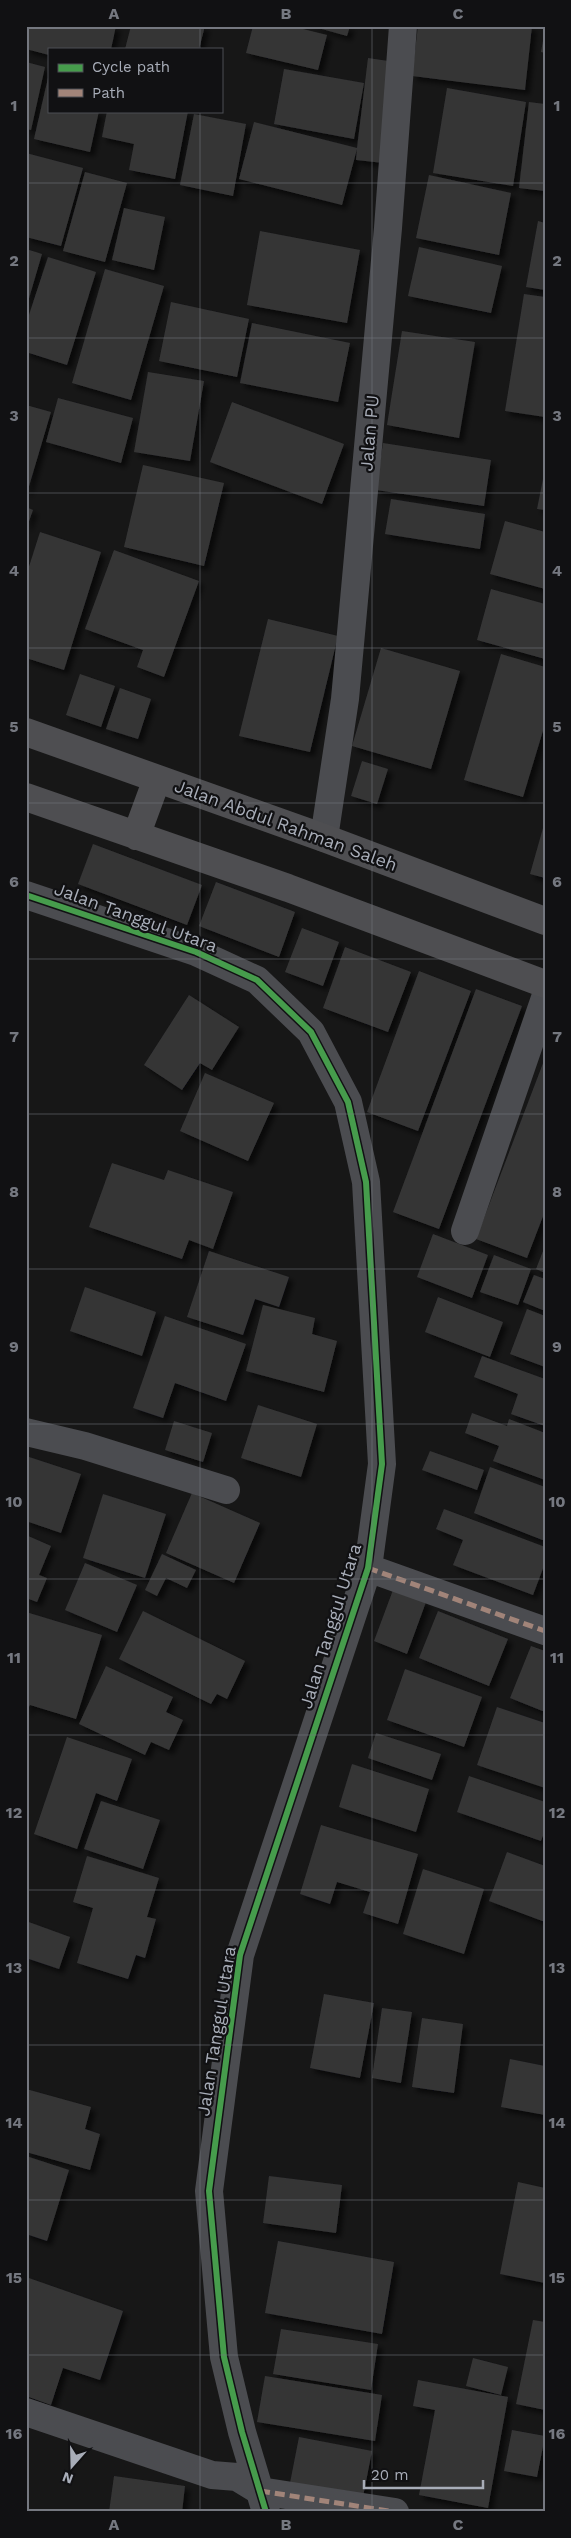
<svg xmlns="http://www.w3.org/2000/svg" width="571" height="2538" font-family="'Work Sans',sans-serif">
  <defs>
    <filter id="shadow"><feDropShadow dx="4.5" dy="4.5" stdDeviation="2.5" flood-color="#0009"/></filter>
  </defs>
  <rect width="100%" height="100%" fill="#171717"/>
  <!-- building -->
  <path fill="#353536" filter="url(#shadow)" d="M27,26H116L111,49H49V55L26,49Z
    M131,26H205L199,49H125Z
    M253,26H291L327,35L318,70L246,53Z
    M311,26H350L347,36Z
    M418,26H532L525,90L412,76Z
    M544,35H545V53L541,52Z
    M368,58L395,62L384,163L356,160L357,149L342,205L239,179L254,122L357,148Z
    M26,62L45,67L31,130L26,129Z
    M284,69L364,83L354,139L274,124Z
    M48,78L49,111H99L90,152L34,139Z
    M447,88L526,102L513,186L433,173Z
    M529,102L545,104V191L519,188Z
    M107,111H188L175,179L129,170L134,144L102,137Z
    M194,114L246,124L233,196L180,185Z
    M26,153L83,168L61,246L26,237Z
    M85,172L127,183L105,262L63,251Z
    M429,175L511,193L499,255L416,238Z
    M124,208L165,217L154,270L112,260Z
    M538,221L545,223V290L526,287Z
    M260,231L360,250L347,323L247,305Z
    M419,247L502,266L491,313L408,296Z
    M26,249L42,254L27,305H26Z
    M48,257L96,272L67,365L26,352V324Z
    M105,269L164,286L131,400L72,383Z
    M524,294L545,297V417L505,411Z
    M171,302L249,319L237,377L159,361Z
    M252,323L350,343L338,402L240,383Z
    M402,331L475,342L459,438L387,425Z
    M148,372L204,381L190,461L134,452Z
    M58,398L133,418L121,463L46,442Z
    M232,402L344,444L322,504L210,462Z
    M26,405L51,412L27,493H26Z
    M383,443L491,460L484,506L376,490Z
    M143,465L224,483L204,566L124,547Z
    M544,474H545V510L537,509Z
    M391,499L485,514L480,549L385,534Z
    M26,507L33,510L27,527H26Z
    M505,521L545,532V589L490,574Z
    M40,532L101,552L64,670L26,658V576Z
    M114,550L199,581L164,677L137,667L143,650L85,629Z
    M491,589L545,604V659L477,640Z
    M268,619L338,636L310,752L239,736Z
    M381,648L460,671L431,769L352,746Z
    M501,654L545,667V724L523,797L464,780Z
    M80,674L115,686L101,727L66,715Z
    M120,688L151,699L138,739L106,729Z
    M362,761L388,769L377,804L351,796Z
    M545,821V878L530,874Z
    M93,844L202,885L187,925L78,884Z
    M216,882L295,912L279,957L199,926Z
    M302,928L339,942L323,986L285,972Z
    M345,947L411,972L388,1032L323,1008Z
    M419,971L471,991L418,1131L367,1112Z
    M476,989L522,1006L439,1229L393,1212Z
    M189,995L239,1027L212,1070L200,1063L182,1090L144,1065Z
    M545,1058V1211L527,1258L476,1239Z
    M205,1073L274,1103L248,1161L180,1131Z
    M112,1163L164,1180L168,1170L233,1192L213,1249L189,1240L182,1259L89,1227Z
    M433,1234L488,1255L472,1298L417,1277Z
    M545,1246V1273L536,1269Z
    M209,1251L289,1277L279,1307L255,1299L243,1335L187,1317Z
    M494,1255L531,1269L518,1305L480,1292Z
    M534,1275L545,1279V1311L523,1302Z
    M85,1287L156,1312L142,1356L70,1331Z
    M438,1297L503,1322L490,1357L425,1332Z
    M263,1305L315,1318L312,1334L337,1341L324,1392L246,1371Z
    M527,1309L545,1316V1367L510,1354Z
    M165,1316L246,1344L226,1401L175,1383L163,1418L133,1408Z
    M482,1356L545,1379V1426L511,1414L518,1394L474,1377Z
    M258,1405L317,1424L301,1477L241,1458Z
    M472,1413L507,1426L509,1419L545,1433V1480L493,1461L499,1446L465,1433Z
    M174,1421L212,1433L203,1462L165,1450Z
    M430,1451L484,1470L477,1490L422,1470Z
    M26,1456L81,1474L61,1533L26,1521Z
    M490,1467L545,1487V1541L474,1513Z
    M192,1493L260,1523L234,1583L166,1553Z
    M103,1494L166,1514L145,1578L83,1558Z
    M444,1509L545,1547V1563L533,1595L453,1565L463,1540L436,1529Z
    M26,1535L51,1546L39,1575L47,1578L37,1602L26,1598Z
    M162,1554L196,1570L187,1588L166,1578L157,1596L145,1590Z
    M85,1563L137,1585L117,1632L65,1610Z
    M393,1590L426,1602L407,1654L374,1641Z
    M143,1611L245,1661L227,1699L217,1694L211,1704L119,1659Z
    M438,1611L508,1639L489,1686L419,1658Z
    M26,1612L102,1635L76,1719L30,1705L26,1712Z
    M531,1646L545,1651V1712L510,1698Z
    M106,1666L173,1697L166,1712L183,1720L169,1750L151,1742L145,1755L79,1724Z
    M405,1669L482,1697L464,1747L387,1720Z
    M497,1707L545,1723V1788L477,1765Z
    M376,1733L441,1754L432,1780L368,1758Z
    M67,1737L132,1759L117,1801L96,1793L77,1849L34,1834Z
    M352,1764L429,1789L416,1832L339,1807Z
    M469,1776L545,1802V1830L541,1841L457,1812Z
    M101,1801L160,1820L143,1869L84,1849Z
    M321,1825L418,1854L398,1924L363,1913L370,1892L337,1882L330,1904L300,1894Z
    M507,1852L545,1866V1922L489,1901Z
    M87,1856L159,1878L147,1917L156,1919L145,1958L136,1955L128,1979L77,1963L93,1908L73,1902Z
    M423,1869L484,1889L464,1954L403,1934Z
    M26,1921L70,1937L59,1969L26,1958Z
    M324,1994L374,2003L360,2078L310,2068Z
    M382,2008L412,2012L401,2083L372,2078Z
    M422,2018L463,2024L454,2093L412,2087Z
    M510,2059L545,2066V2115L501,2107Z
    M26,2089L91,2107L85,2129L100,2134L90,2170L26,2152Z
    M26,2156L69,2170L47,2241L26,2234Z
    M269,2176L342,2185L336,2233L263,2223Z
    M518,2182L545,2188V2283L500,2274Z
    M278,2241L394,2262L382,2334L265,2313Z
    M26,2277L123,2311L100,2380L63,2368L51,2405L26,2396Z
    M533,2320L545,2322V2410L516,2404Z
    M281,2329L378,2344L371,2390L273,2374Z
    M473,2358L508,2367L501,2395L466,2386Z
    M265,2376L382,2395L375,2441L257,2422Z
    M418,2380L508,2397L488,2508L419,2495L435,2410L413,2406Z
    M512,2430L545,2436L537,2477L504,2471Z
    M299,2437L372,2451L363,2497L290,2483Z
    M114,2476L185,2486L182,2512H109Z"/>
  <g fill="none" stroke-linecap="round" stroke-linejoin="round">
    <!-- minor -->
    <path stroke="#4b4c50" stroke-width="28" d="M324,838L345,699L388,228L403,26
      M26,895L196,952L257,980L311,1032L348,1102L366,1182L382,1464L368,1568L240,1955L209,2191L224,2357L242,2432L266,2512
      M465,1231L545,998
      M26,1432L85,1446L226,1490
      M368,1568L545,1631
      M26,2412L212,2475L237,2477L260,2491L395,2512"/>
    <!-- highway -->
    <path stroke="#4e4e51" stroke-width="28" d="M26,732L324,838L545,921
      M26,797L288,888L545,984
      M136,836L157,779"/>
    <!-- quiet -->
    <path stroke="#a18479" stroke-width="5" stroke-dasharray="10 5" stroke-linecap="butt" d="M368,1568L545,1631
      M260,2491L395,2512"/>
    <defs>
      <path id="cycleway" d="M26,895L196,952L257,980L311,1032L348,1102L366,1182L382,1464L368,1568L240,1955L209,2191L224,2357L242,2432L266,2512"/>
    </defs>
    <!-- cycleway casing -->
    <use href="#cycleway" stroke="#111113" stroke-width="9"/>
    <!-- cycleway -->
    <use href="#cycleway" stroke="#469c4c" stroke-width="6"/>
  </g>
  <!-- grid -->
  <path fill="none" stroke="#757880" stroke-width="1" stroke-opacity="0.55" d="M200,26V49M372,26V2512M200,111V2512M26,183H545M26,338H545M26,493H545M26,648H545M26,803H545M26,959H545M26,1114H545M26,1269H545M26,1424H545M26,1579H545M26,1735H545M26,1890H545M26,2045H545M26,2200H545M26,2355H545"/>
  <g text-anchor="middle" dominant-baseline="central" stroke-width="4.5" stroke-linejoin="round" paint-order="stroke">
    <!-- street labels -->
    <g font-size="18" fill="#a8adb8" stroke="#111113">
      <text transform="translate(369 433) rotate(-85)">Jalan PU</text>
      <text transform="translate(286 825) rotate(20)">Jalan Abdul Rahman Saleh</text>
      <text transform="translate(136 917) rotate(20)">Jalan Tanggul Utara</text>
      <text transform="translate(330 1626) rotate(-73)">Jalan Tanggul Utara</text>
      <text transform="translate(216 2031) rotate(-81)">Jalan Tanggul Utara</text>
    </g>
  </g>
  <!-- border -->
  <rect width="571" height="2538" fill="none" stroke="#111113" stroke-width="55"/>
  <!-- legend -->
  <rect x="48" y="48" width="175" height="65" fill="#111113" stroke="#4d4f55"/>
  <rect x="58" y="64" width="25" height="8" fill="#469c4c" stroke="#4d4f55"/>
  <text x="92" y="72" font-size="15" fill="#a8adb8">Cycle path</text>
  <rect x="58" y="89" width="25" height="8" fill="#a18479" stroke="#4d4f55"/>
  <text x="92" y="98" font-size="15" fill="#a8adb8">Path</text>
  <!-- north arrow -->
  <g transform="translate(72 2466) rotate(200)" stroke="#111113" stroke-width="4" paint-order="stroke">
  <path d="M0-4L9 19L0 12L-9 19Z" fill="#a8adb8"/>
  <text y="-8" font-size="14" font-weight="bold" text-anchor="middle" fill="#a8adb8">N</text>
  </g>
  <!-- scale -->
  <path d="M364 2480v8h119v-8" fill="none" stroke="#a8adb8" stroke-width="2.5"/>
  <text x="371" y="2480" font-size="15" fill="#a8adb8" stroke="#111113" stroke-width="4" paint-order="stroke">20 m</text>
  <rect x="28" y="28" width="516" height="2482" fill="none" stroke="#757880" stroke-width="2"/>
  <g font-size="16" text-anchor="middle" font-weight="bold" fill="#757880">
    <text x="114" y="19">A</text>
    <text x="286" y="19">B</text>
    <text x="458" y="19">C</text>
    <text x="14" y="111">1</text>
    <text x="557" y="111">1</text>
    <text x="14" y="266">2</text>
    <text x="557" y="266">2</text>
    <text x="14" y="421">3</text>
    <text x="557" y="421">3</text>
    <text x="14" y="576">4</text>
    <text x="557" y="576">4</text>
    <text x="14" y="732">5</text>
    <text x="557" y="732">5</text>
    <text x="14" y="887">6</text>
    <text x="557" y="887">6</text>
    <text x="14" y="1042">7</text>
    <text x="557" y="1042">7</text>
    <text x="14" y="1197">8</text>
    <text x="557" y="1197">8</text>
    <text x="14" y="1352">9</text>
    <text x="557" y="1352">9</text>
    <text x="14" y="1507">10</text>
    <text x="557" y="1507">10</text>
    <text x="14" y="1663">11</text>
    <text x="557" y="1663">11</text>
    <text x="14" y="1818">12</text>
    <text x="557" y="1818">12</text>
    <text x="14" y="1973">13</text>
    <text x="557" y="1973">13</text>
    <text x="14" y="2128">14</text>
    <text x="557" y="2128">14</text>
    <text x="14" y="2283">15</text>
    <text x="557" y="2283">15</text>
    <text x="14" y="2439">16</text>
    <text x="557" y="2439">16</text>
    <text x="114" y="2530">A</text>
    <text x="286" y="2530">B</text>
    <text x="458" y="2530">C</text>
  </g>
</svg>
